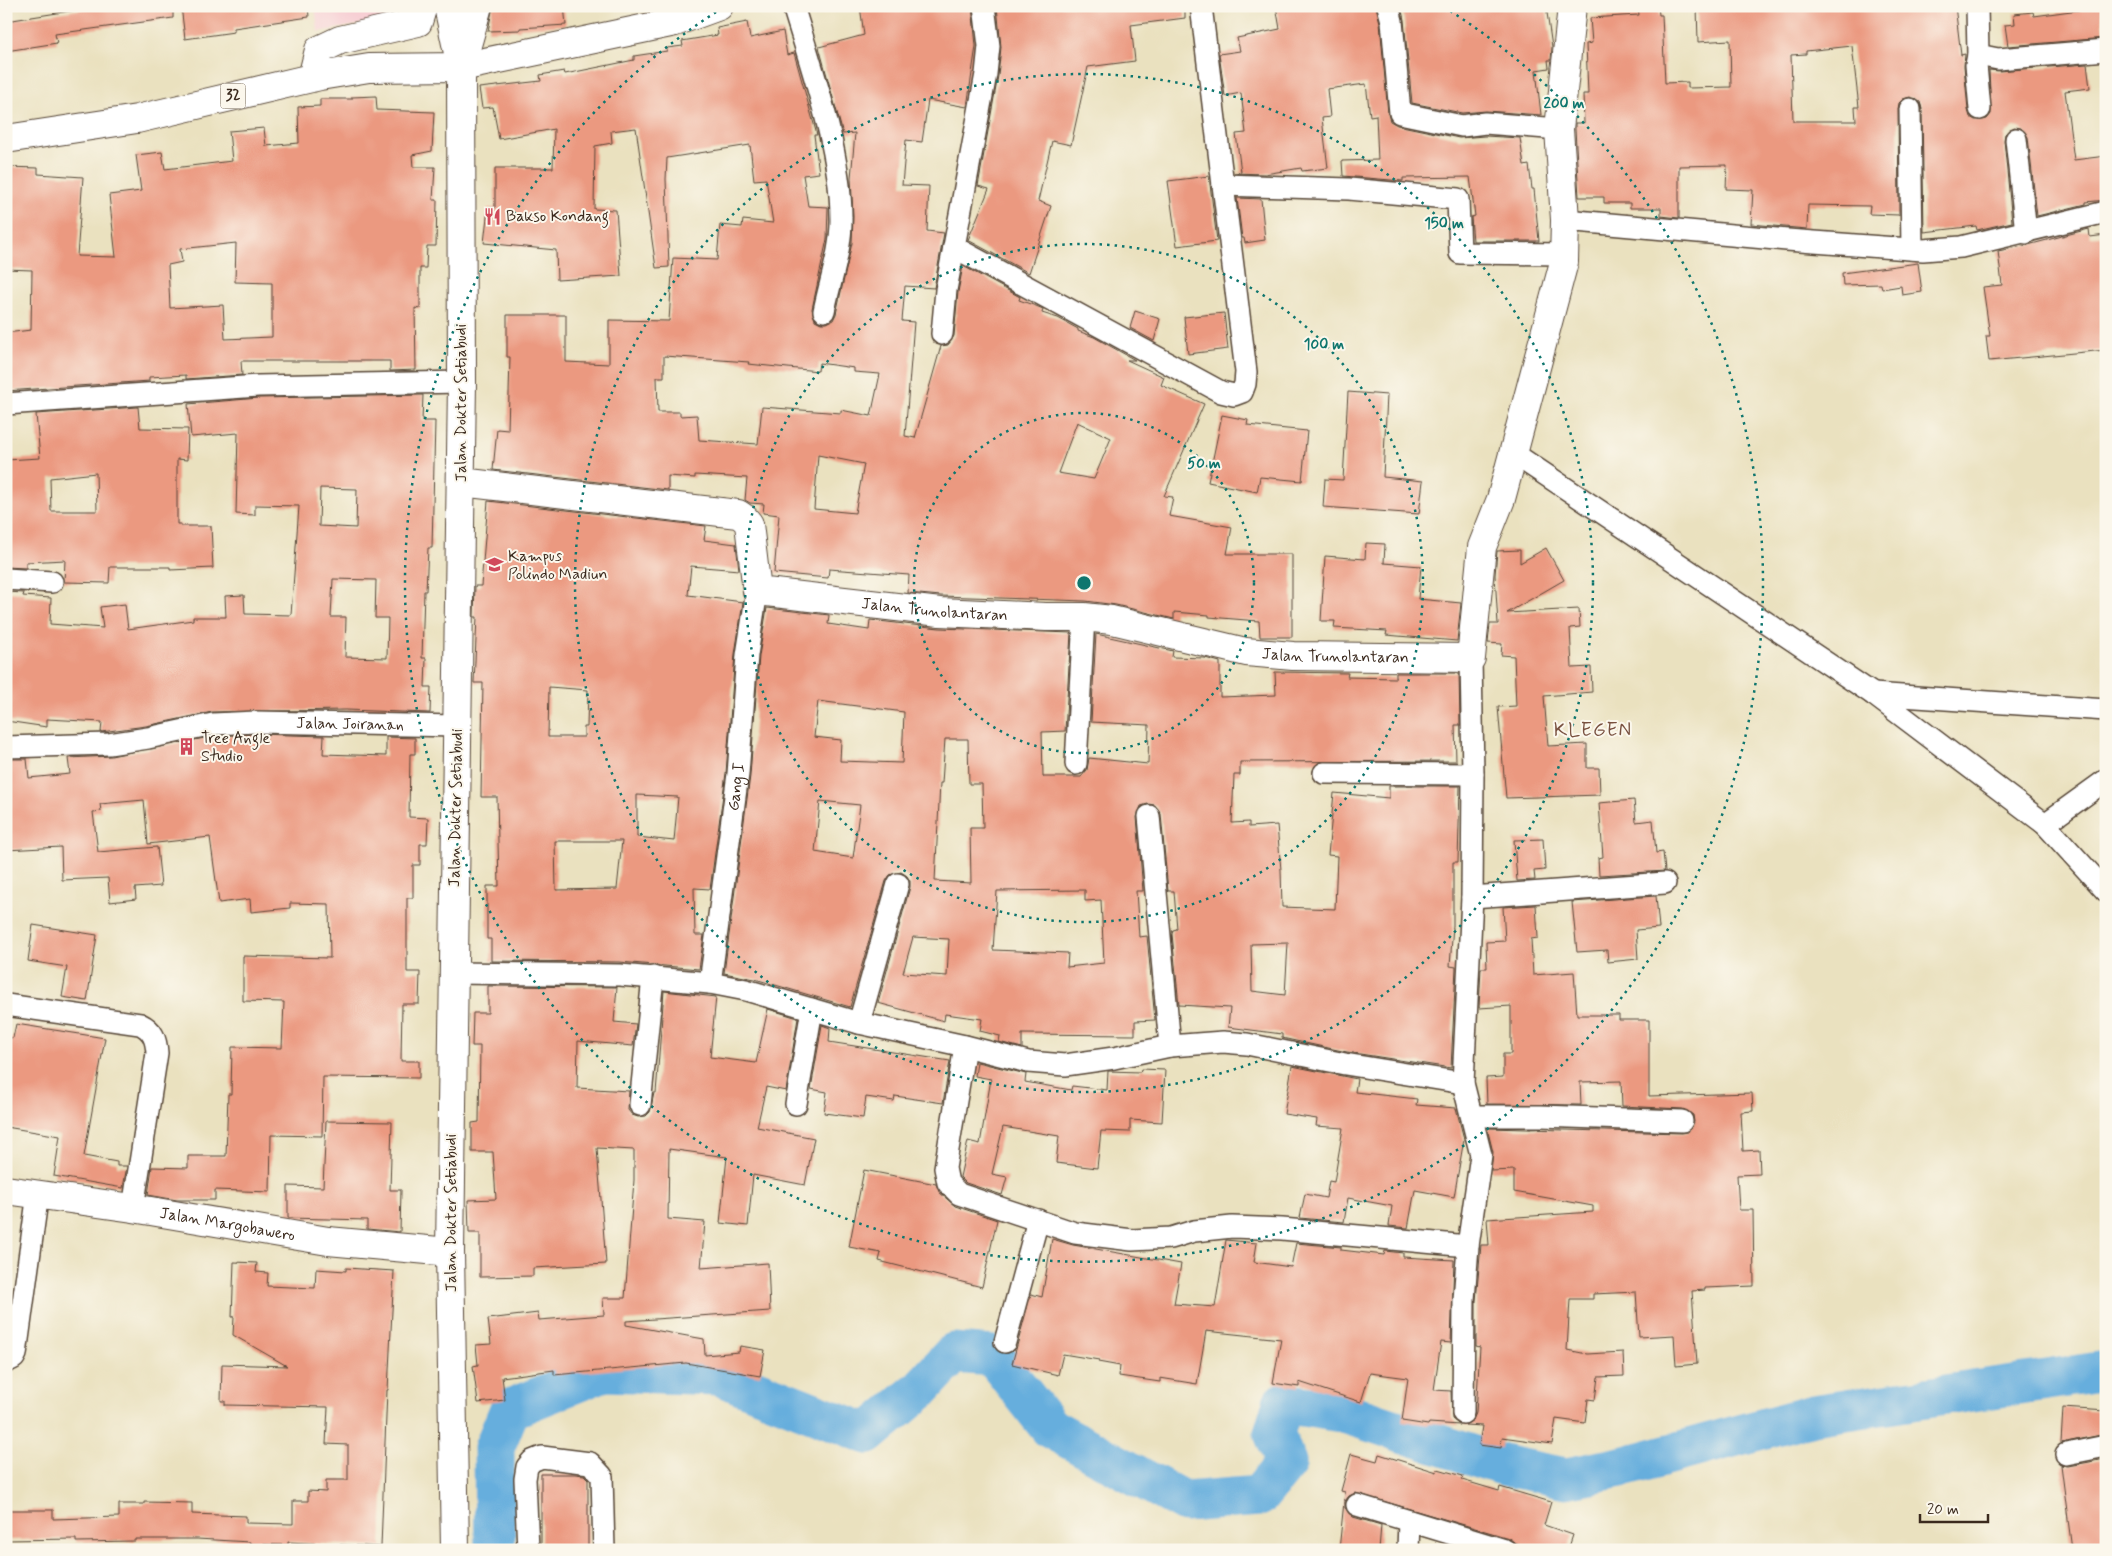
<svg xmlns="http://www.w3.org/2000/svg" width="2112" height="1556" font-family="Mynerve,sans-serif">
  <rect width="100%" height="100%" fill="#fbf7ec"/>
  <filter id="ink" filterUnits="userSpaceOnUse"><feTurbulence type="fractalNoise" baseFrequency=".02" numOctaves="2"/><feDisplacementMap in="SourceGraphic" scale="10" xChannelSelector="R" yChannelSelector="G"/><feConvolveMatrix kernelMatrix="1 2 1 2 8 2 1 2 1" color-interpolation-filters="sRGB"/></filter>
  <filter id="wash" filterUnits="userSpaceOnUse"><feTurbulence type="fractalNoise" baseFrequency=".0096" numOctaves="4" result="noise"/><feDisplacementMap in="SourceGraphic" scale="20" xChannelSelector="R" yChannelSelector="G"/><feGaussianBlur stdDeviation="1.12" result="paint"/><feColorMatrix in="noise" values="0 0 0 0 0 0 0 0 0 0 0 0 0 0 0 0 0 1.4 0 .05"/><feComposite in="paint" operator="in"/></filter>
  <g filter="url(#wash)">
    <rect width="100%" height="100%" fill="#eae1bf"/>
    <!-- built -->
    <path fill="#f7cfd4" d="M315,6H414L409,16L318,32Z"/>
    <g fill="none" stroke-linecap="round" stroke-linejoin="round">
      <!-- river -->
      <path stroke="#66aedd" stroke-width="41" d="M495,1550L494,1448L510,1409L604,1371L718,1375L868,1434L920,1390L954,1353L993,1356L1050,1428L1185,1502L1259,1496L1286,1463L1274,1433L1283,1403L1341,1412L1502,1465L1566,1478L1626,1466L1813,1415L2106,1371"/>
    </g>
    <g id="blocks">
      <!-- building -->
      <path fill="#eb9980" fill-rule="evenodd" d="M83,6H173V18L55,34L57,43L6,51V21L83,9Z
        M181,6H308L309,17L234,28V32L185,39Z
        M493,6H564L566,25L520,28V30L488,31Z
        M860,6H972L976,46L967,107L928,100L922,142L906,140L902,185L929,186L927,231L944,233L934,288L905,286L902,321L914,322L905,436L915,438L941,346L948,345L954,336L958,292L963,266L1020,297L1019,300L1036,306L1043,309L1042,313L1058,318L1078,329V331L1094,337L1135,360H1127L1164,377L1161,385L1204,404L1164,496L1173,497L1169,516L1232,527L1227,554H1292V637H1260L1259,621L1209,617V615L1174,612V619L1116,605L1086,601L941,596L908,593L909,575L829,569L828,578L774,573L779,515L763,513L764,504L750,503L745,500L747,478L695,475V478L668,476V490L493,470L497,429L508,430L510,357H507V315H566V362L609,364V320L669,321L673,258L717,260L720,225L742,227L743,220L773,223L766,179L754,180L750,145L667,158L666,179L669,267L656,268L636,128L611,131L612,143L595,146L594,209L616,210L621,276L557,280L556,250L484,243L488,208H495V168H553L554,129L499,139L493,107L482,108L479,88L541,81L540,75L564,71L565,74L634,60V56L667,51V48L683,46L682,41L718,35L717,28L747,22L750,38L783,31L787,55L794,53L817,135H814L819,173L803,175L808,206L828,207L827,239L812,309L815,320L821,323H827L833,320L836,314L852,243L853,216L851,178L855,133L843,134L819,47L864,35ZM664,356L749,362L748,364L818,371L819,363L854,368V372L880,374L871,416L841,410V413L762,407L758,444L699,440L697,415L680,416V412H658L657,377H664ZM1077,422L1111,438L1094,479L1058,473ZM818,455L864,464L855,513L814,509Z
        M997,6H1185V18L1131,25L1135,61L1088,67L1071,145L1052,141L1038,201L1051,206L1029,273L968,240L989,189L978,186L998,76L1001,47Z
        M1276,6H1376L1380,23L1388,114L1390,121L1397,125L1459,138L1485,136L1520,138L1524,166L1529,165L1532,189H1534L1539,241H1473L1471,217L1475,216L1470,177L1403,178V181L1343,176L1342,161L1378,160L1376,115L1370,116L1366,84L1327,89L1330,117L1322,118L1328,168L1302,171L1301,168L1265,174L1234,173L1241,172L1236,134L1246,133L1241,93L1225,96L1219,54L1240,51L1237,38L1280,29Z
        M1401,6H1546L1552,47L1551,60H1548L1549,68L1536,70L1541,115L1486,111L1462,113L1412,103L1404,20Z
        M1638,6H1658L1659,15H1662L1665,83L1688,82V88L1731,87L1730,40L1698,42L1697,6H1955L1961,55L1965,54L1964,66L1968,110L1970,117L1975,120L1987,119L1991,114L1989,70L1999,71L2087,64L2090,88L2065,91L2074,160L2106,156V200L2086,202V204L2037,216L2028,137L2021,128L2014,127L2005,134L2004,140L2012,222L1977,230L1976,226L1924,232L1922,109L1920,102L1910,97L1903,99L1899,103L1898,109L1899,215L1869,214L1870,206L1808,205L1807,229L1751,224L1753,190L1726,189L1727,165L1679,166V218L1661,216V208H1630V203H1604V197H1579L1575,129V123H1584L1583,94H1588L1586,44L1592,43L1590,18L1639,15ZM1852,46L1859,107H1855L1856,121H1793L1791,55L1806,54V51Z
        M2101,7L2105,38L2008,46L2005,25L2015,24L2014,14L2033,12L2034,16Z
        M376,96L377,110L434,112L432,151L412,155L413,167H435L433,200H437L436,246H427L426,268H420V309L415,308L416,370L390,371V361H241L242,375L186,379V375L149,377V381L6,391V333L31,330L32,270L6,269V167L38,168V174L83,177L77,256L116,257L109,195L141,191L136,155L162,152L165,169L232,161L229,131L264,128L266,146L299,143L298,107L320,106V99H352V97ZM236,243L235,282L272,283V337L225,339L223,305L170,308L168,265L182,262L180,249Z
        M1209,176L1217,241L1177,246L1168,181Z
        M1237,198L1261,199L1265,240L1245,243L1244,238H1242Z
        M2089,229L2090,237L2106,235V350L1989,361L1986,336H1990L1983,287L2002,285L1998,251L2028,245Z
        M1918,263L1922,292L1902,295L1901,286L1882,289L1881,284L1843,285L1842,273Z
        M1135,311L1160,319L1154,341L1130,328Z
        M1224,313L1228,349L1188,354L1184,317Z
        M1348,392L1387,395L1383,477L1423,481L1419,514L1323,507L1325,479L1343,480Z
        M423,395L422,421H435L432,548H428L426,591H424L422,658H426L425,687H431L430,713L346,710L212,712L146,726L101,732L102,722L47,719V727L6,721V592L24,593L23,596L51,598L50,624L103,628L100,607L125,604L128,629L193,620V617H226L225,596L244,595L245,614L291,615L299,506L255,505V515L236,514L238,433L191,437L188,404L259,398ZM320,488L357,489L356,528L319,526ZM333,579L376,580L375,618H388L387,658L345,657L346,617H331Z
        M138,407L140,428L188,429L187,460L177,459V524H181V526H211L213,568L170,570V567H110L109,583L64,582L65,560L26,562V568L6,567V460L40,458L36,414ZM96,473L97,511H51L50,478Z
        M1222,415L1248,420L1247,425L1307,431L1302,481L1260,477L1257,492L1208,482Z
        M488,501L706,526L704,540L736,544L739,570L691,566L688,595L743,602L735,654L726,773L710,889L694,888L695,935H704L699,969L620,962L491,961V939H487V886H499L497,797H481L483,683H474L477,617H474L475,586H481ZM549,687L588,690L587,727H584V737H548ZM637,795L678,797L674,841L637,837ZM555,841H622L617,889L556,890Z
        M1366,543L1385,544L1384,563L1421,566L1418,599L1461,603L1457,641L1386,635L1387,631L1334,628L1335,621H1321L1325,556L1365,559Z
        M1546,548L1564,580L1507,613L1579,609L1580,627L1570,628L1572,668L1591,667L1592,692L1544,696L1548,746L1587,744V768H1599L1600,795L1506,798L1498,707L1516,706L1514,656L1501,655L1502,644L1488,643L1490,624H1498L1495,575L1497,551L1520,550V563Z
        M767,608L829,615L828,624L869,630L870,620L939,628L1071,633L1065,731L1042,732L1043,777H1081L1087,770L1089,758L1148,764L1149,725L1091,722L1096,634L1173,651L1172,657L1205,658L1220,662V697L1276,695L1275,672L1348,673L1347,677L1396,678V673H1459L1460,725H1455L1456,761L1240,762V775H1234L1232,823L1249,822V827L1277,825L1281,870L1282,907L1335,909L1337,856L1328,855L1334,793L1389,798V786H1460L1458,862H1453V925L1450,966L1456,967L1451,1068L1347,1052L1282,1038V1034L1228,1027L1230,1008L1179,1005L1172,934L1173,930L1177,929L1174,891H1168L1161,814L1155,805L1148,804L1141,806L1137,817L1143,891H1136L1139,937L1147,936L1155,1020L1135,1021V1035L1022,1034V1048L999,1042L1000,1036L980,1031L982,1019L945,1014L944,1021L878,1003L910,887V881L907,876L901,872L890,875L886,881L850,1007L755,979L724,973L750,776L759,656ZM818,701L904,712L902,763L840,761L841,740L814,737ZM945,739H968L969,784H982L983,828H970L971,883L935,881L940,783H942ZM820,801L860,805L853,858L815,852ZM1085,890V901L1101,900L1104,963L1067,967L1068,953L993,950L997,891ZM913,937L949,939L947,976L903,973ZM1288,943L1285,995L1252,991L1251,944Z
        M256,734L324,736L323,754L386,756V737L415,738V754H410L409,817L428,818L427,844H420V865H413V898H407V972H420L419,1004H402L401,1061H419V1078L323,1077L322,1136L271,1135L270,1192L215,1190V1200H177L148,1195L152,1167L188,1168V1156H226L228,1094H231L232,1047L282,1048L284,1002L243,1001V956L330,958L329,904L290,903V908L251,912L250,899L219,903L210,837L148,844L144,800L100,804L101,811L93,812L98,852L157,847L161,886L135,888L136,899L110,902L108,878L62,880L61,847L6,850V759H27L29,778L70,774L68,758L111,756L215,736Z
        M1634,800L1636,822L1653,820L1656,853L1663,852L1665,871L1599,875L1598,858L1603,857L1599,803Z
        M1543,839L1545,870L1534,871L1535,880L1517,881L1514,840Z
        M1656,896L1659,928L1636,930L1638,959L1608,962L1607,950L1577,952L1572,902Z
        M1536,905L1538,938L1531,939L1533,975L1574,972L1577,1015H1619V1020H1649V1096L1752,1093L1753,1111L1741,1112L1743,1151L1759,1150L1760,1174L1737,1175L1739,1210H1753L1754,1286L1705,1288V1290L1692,1291L1697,1364L1676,1366L1674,1335L1639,1337L1636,1292L1593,1294V1299H1570L1567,1350L1587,1354L1623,1352L1624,1376L1598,1377L1595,1400L1588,1399L1585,1423L1556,1419L1552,1444L1502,1437L1501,1448L1479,1445L1482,1426L1465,1425L1473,1420L1476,1413L1480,1347L1476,1346V1301L1481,1245H1489L1487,1219L1593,1212V1206L1514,1192V1170L1491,1171L1493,1152L1487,1128L1682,1133L1688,1132L1694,1122L1693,1115L1683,1109L1622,1106L1621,1081L1580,1082L1581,1105L1487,1104L1486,1078L1503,1077V1054H1511V1006L1479,1008L1481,968H1487L1486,942L1505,941L1503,907Z
        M33,925L97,935L87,1001L62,997L67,967L28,961Z
        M488,986L617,987L614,1022L636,1024L633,1046L578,1041L577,1088L629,1091L628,1110L632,1115L638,1117L646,1116L650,1112L654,1093H656L664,991L716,997L710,1057L756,1063L768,1009L798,1018L786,1091L766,1087L757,1127L814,1138L805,1185L753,1175L748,1226L720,1223L727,1157L669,1149L668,1219L705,1222L701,1268L768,1263L770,1311L626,1321V1325L704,1339L705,1355L739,1352L740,1346L765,1350L760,1376L686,1363L554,1375V1370L502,1377L505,1400L478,1403L473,1366L478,1365L476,1345L491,1344L488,1319L538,1313L539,1320L604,1315L603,1298H625L634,1180V1150L597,1148L606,1264L533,1268V1276L480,1277V1233H469L468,1200L496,1199L493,1152H472V1123L479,1122L480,1046H472L473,1013H488Z
        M16,1024L105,1038L84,1156L117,1162V1166H127L123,1188L54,1176L60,1136L6,1127V1037L13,1038Z
        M822,1025L830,1028L829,1042L950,1061L943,1103L895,1096L894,1101L866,1097L863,1118L824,1113L827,1092L811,1089Z
        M977,1062L1026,1074L1025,1082L1071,1090L1072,1086L1107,1090L1108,1071L1140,1072L1141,1069L1165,1070L1162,1122L1130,1120V1132L1101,1131L1097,1168L1056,1163L1059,1136L1003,1127L992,1174L1007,1177L1002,1195L966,1183L960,1177L968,1141L980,1144L991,1079L975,1076Z
        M1292,1066L1357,1079L1355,1092L1417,1099L1416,1105L1456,1108L1464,1139L1454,1197L1415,1190L1408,1228L1389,1226L1392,1206L1348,1198L1344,1222L1300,1218L1305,1194L1326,1198L1329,1181L1334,1182L1343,1128L1316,1126L1317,1119L1284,1114Z
        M326,1121L392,1122L390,1190H401L400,1232L367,1229V1220L288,1218V1186L323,1187Z
        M864,1170L936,1184L939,1192L955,1206L997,1220L982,1287L879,1261L881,1253L849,1247Z
        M1052,1239L1073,1245L1181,1264L1174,1304L1215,1307L1226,1240L1257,1243L1254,1262L1291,1267L1296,1243L1341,1247V1250L1384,1255L1385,1251L1403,1253V1257L1454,1260L1451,1343L1441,1342L1434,1390L1451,1391L1452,1419L1460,1425L1429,1423L1428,1425L1402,1421L1408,1378L1370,1373L1361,1402L1299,1382V1387L1273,1383L1281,1339L1206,1331L1197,1384L1160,1378V1382L1119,1376L1120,1366L1098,1362L1099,1360L1063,1354L1058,1375L1012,1364L1031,1294L1042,1297Z
        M234,1262L257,1263L256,1272L268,1273L267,1286L315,1288L316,1269L346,1271V1268L394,1271L388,1390H387L381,1547L288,1542V1545L250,1544V1542L197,1539H135V1541L76,1542V1539L6,1540V1510H53V1519L119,1517V1504H144V1502L192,1503V1514L246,1516V1523L293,1524V1501H308V1491L326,1492V1480H348V1445L326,1444L328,1407L225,1405V1401H221L222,1364L287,1366L233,1335L234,1317H232Z
        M2063,1408L2106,1411V1434L2061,1443Z
        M1351,1454L1377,1461L1379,1454L1437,1472L1438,1469L1463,1476L1462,1480L1499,1491L1500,1487L1551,1502L1544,1525L1573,1535L1568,1550H1536L1515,1543L1509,1538L1355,1493L1349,1496L1345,1501V1508L1353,1517L1381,1525L1379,1550H1339L1345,1492L1341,1491Z
        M2106,1459V1550H2072L2061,1465L2068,1466Z
        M541,1474H575L584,1475L588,1479V1550H541Z"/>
    </g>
  </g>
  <g filter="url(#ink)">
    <use href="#blocks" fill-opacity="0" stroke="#554536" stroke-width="1"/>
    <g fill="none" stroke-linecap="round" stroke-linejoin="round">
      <defs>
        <g id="minor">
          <path d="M793,6C812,69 841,152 841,217C842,248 830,281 824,311"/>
          <path d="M1388,6L1392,21L1400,113L1462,126L1485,123L1559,129"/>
          <path d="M1977,6L1978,55L1998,59L2106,50"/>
          <path d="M1978,55L1976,65L1980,109"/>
          <path d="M1910,109L1912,249"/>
          <path d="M2016,139L2026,233"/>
          <path d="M1223,185L1349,189L1458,199L1460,253L1564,254"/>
          <path d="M1565,220L1787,240L1923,250L1961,247L2106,212"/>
          <path d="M954,247L1221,392L1234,395L1242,392L1245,384L1246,372L1201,6"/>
          <path d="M942,334L946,290L986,74L989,46L984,6"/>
          <path d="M6,404L258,386L462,382"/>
          <path d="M1513,453L1873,694L2045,824L2106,891"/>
          <path d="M6,579L52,582"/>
          <path d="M1873,694L2106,710"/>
          <path id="s1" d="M6,747L109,744L148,738L213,724L256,722L457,726"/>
          <path d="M1076,764L1084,617"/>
          <path d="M1324,773L1473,774"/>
          <path d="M1149,816L1170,1046"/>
          <path d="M2045,824L2106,780"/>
          <path d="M1472,897L1665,883"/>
          <path d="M453,973L620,975L710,983L746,990L859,1023L965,1046L1028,1062L1065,1065L1114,1058L1170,1046L1223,1042L1247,1044L1345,1064L1463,1083"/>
          <path id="s2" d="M710,983L738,774L747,655L757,591"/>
          <path d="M6,1005L140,1024C153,1030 156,1039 157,1053L133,1208"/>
          <path d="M859,1023L898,884"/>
          <path d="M965,1046L945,1168L948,1183L959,1194L1075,1233L1132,1240L1171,1238L1194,1231L1232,1227L1282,1229L1468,1246"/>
          <path d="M796,1104L812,1009"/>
          <path d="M640,1105L653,977"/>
          <path d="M1472,1116H1541L1682,1121"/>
          <path d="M1005,1342L1038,1220"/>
          <path d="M6,1362L14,1358L16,1354L38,1193"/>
          <path d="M1463,1413L1464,1300L1468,1246L1481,1155L1463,1083L1472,897L1473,774L1471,658"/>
          <path d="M2066,1454L2106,1446"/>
          <path d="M1357,1505L1505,1550"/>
          <path d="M528,1550L525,1479L527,1467L532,1461L542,1457L590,1463L602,1476L604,1550"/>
          <path d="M1408,1550L1409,1521"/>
        </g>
        <g id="tertiary">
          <path id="s3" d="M461,482L738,514L744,518L749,524L757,591L940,612L1046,617H1084L1112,620L1246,652L1293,656L1471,658L1482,547L1501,499L1564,262L1565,220L1559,129L1572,6"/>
          <path id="s4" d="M6,1190L133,1208L328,1241L450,1252"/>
        </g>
        <path id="primary" d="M448,6L461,67L462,382L450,1252L455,1550
          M462,63L478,6"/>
        <path id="trunk" d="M312,78L319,50L340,40L418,22L423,6
          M6,139L137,119L320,76L369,68L461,67L675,22L719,6"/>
      </defs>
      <!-- minor casing -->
      <use href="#minor" stroke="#554536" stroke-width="24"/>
      <!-- tertiary casing -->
      <use href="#tertiary" stroke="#554536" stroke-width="30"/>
      <!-- primary casing -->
      <use href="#primary" stroke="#554536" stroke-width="30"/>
      <!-- trunk casing -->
      <use href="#trunk" stroke="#554536" stroke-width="30"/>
      <!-- minor -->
      <use href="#minor" stroke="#fff" stroke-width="21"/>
      <!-- tertiary -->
      <use href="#tertiary" stroke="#fff" stroke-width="28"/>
      <!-- primary -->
      <use href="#primary" stroke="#fff" stroke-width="28"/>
      <!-- trunk -->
      <use href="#trunk" stroke="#fff" stroke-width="28"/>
    </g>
  </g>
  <!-- distance rings -->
  <g fill="none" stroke="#0f766e" stroke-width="2.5" stroke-dasharray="2.5 5">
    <circle cx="1084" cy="583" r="170"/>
    <circle cx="1084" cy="583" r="339"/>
    <circle cx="1084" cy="583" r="509"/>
    <path d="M1444 7A679 679 0 1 1 724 7"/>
  </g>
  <!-- icons -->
  <defs>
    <symbol id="restaurant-bare" viewBox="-9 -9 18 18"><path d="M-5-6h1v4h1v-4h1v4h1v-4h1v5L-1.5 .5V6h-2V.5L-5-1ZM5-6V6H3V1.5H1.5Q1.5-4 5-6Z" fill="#d1495b" stroke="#fbf7ec" stroke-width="2.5" paint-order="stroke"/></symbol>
    <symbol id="school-bare" viewBox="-9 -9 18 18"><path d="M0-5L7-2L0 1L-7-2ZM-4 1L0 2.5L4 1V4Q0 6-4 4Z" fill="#d1495b" stroke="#fbf7ec" stroke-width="2.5" paint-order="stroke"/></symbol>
    <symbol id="building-bare" viewBox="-9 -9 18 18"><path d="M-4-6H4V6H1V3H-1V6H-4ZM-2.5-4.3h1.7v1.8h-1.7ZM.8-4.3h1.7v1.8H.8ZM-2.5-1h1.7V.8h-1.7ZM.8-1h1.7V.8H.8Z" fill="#d1495b" stroke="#fbf7ec" stroke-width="2.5" paint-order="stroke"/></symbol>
  </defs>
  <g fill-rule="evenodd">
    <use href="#restaurant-bare" x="480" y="204" width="25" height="25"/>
    <use href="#school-bare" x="482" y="552" width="25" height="25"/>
    <use href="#building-bare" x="174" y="734" width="25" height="25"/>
  </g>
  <g text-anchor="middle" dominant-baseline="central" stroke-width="4" stroke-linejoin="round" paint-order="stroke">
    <!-- shield labels -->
    <rect fill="#fbf7ec" stroke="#75685c" stroke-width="1" x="220.5" y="83.5" width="25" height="25" rx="4"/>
    <g font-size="15" font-weight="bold" fill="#3b2a1e">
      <text x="233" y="96">32</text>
    </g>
    <!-- poi labels -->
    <g font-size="16" fill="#3b2a1e" stroke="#fbf7ec" text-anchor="start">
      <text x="506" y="216">Bakso Kondang</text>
      <text x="508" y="556">Kampus<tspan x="508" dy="18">Polindo Madiun</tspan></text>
      <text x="201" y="738">Tree Angle<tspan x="201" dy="18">Studio</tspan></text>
    </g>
    <!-- street labels -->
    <g font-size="16" fill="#3b2a1e" stroke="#fbf7ec">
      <text transform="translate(461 403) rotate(-90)">Jalan Dokter Setiabudi</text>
      <text stroke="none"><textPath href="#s3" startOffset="540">Jalan Trunolantaran</textPath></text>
      <text stroke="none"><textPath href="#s3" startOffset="945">Jalan Trunolantaran</textPath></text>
      <text stroke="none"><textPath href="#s1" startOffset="346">Jalan Joiranan</textPath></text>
      <text stroke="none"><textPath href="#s2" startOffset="198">Gang I</textPath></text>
      <text transform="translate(456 808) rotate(-89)">Jalan Dokter Setiabudi</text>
      <text transform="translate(451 1213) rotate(-90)">Jalan Dokter Setiabudi</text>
      <text stroke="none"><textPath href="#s4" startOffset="224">Jalan Margobawero</textPath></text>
    </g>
    <!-- quarter labels -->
    <g font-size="19" letter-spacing="1" fill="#795140" stroke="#fbf7ec">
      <text x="1593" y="730">KLEGEN</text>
    </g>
  </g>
  <circle cx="1084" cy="583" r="8" fill="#0f766e" stroke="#fbf7ec" stroke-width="2.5"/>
  <g font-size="15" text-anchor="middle" font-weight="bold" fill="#0f766e" stroke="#fbf7ec" stroke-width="4" stroke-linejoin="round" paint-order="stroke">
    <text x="1564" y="108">200 m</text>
    <text x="1444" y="228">150 m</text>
    <text x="1324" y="349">100 m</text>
    <text x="1204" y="468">50 m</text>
  </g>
  <!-- margin -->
  <rect width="2112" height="1556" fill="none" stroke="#fbf7ec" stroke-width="25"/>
  <!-- scale -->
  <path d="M1920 1514v8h68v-8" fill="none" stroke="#3b2a1e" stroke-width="2.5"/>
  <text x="1927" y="1514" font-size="15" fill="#3b2a1e" stroke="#fbf7ec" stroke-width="4" paint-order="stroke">20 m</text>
</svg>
